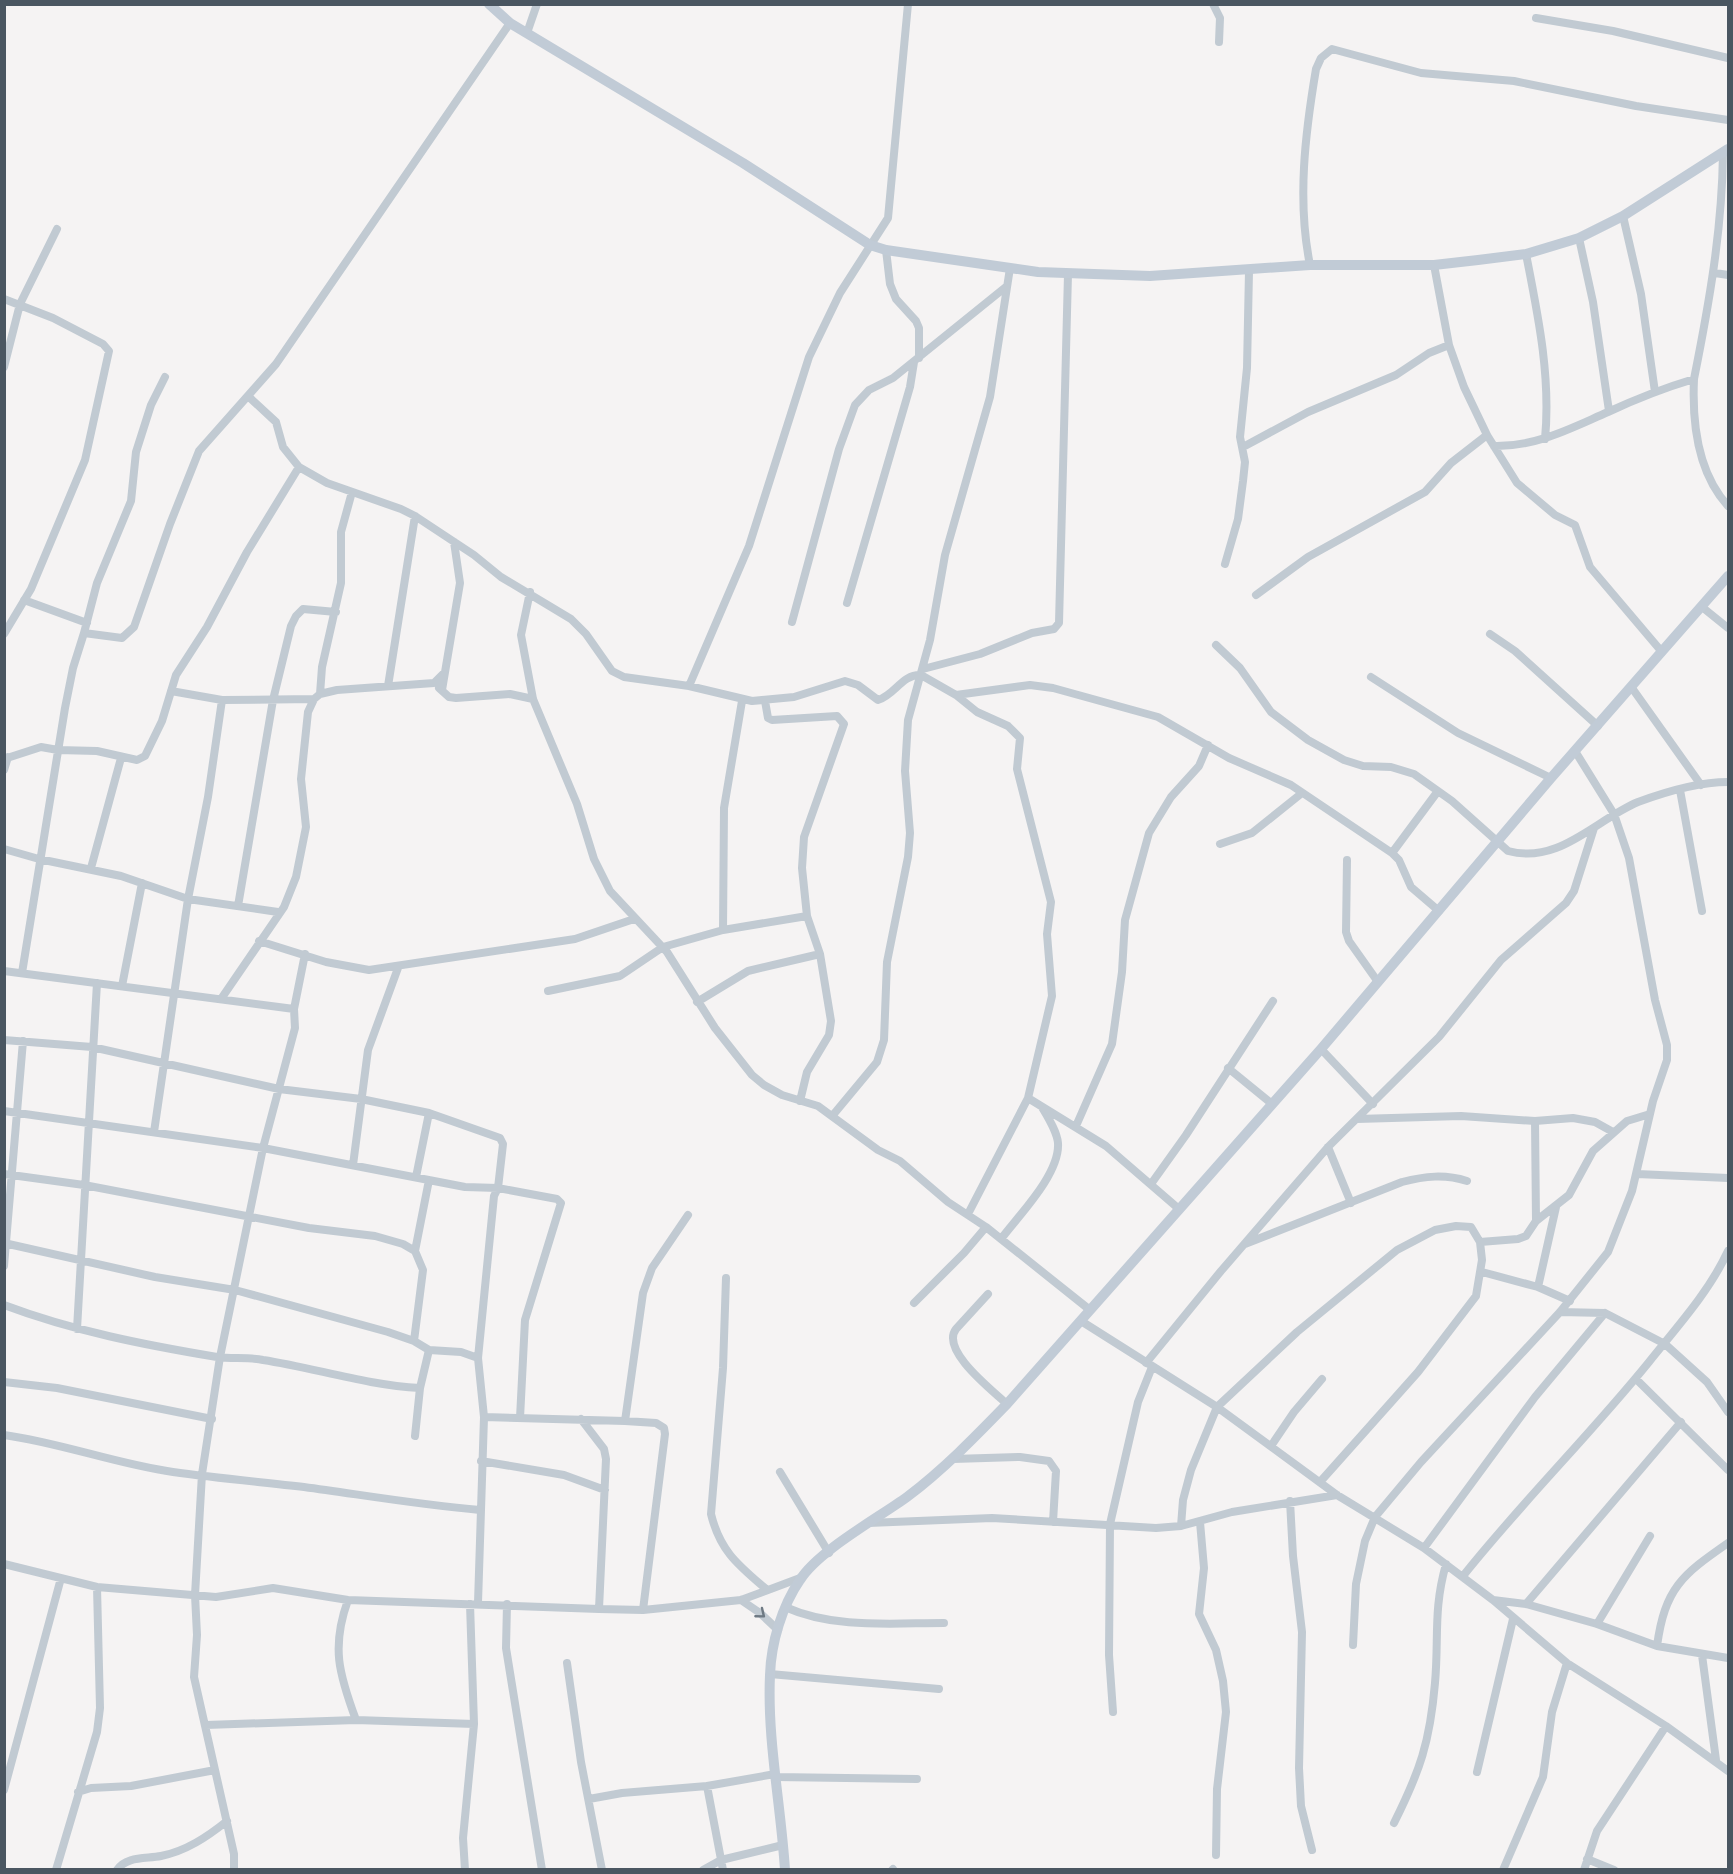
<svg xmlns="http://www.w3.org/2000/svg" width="1733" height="1874" font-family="'PT Sans Narrow',sans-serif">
  <rect width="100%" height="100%" fill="#f5f3f3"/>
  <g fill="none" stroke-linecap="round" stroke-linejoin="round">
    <!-- street -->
    <path stroke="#c1cad2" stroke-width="8" d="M1213,4L1220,18L1219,42
      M1536,18L1613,31L1728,58
      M527,33L537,4
      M1723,153C1722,231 1709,304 1694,379C1692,423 1698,473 1728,506
      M1623,216L1641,294L1655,392
      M1579,238L1593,302L1609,411
      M886,250L890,284L896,299L916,321L919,328V358
      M1526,254C1538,315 1551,377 1545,439
      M1310,265C1297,201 1305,134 1316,69L1321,58L1332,49L1421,73L1514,81L1636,106L1728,120
      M1434,265L1449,345L1464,387L1487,435L1517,483L1555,515L1575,525L1590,567L1662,652
      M1715,273L1728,275
      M4,299L53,318L103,344L109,351L85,460L31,589L4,634
      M4,367L20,304L57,229
      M249,397L276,422L283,447L299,467L327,483L401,509L415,516L474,555L501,577L571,619L586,634L612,671L624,677L689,686L752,701L794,697L845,681L858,685L878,700C895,695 902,674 921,675L956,695L1030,685L1053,688L1158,717L1229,758L1291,785L1392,853L1399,860L1411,887L1439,911
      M1494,446C1536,447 1571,428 1608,412C1636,399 1664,388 1694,379
      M1243,447L1308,412L1396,375L1429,353L1449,345
      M1225,564L1238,519L1243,481L1245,462L1240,437L1247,368L1249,271
      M530,592L521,635L533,699L577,804L594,859L610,891L667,952L715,1028L752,1075L764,1085L782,1095L818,1106L878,1150L900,1161L948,1202L986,1227L1090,1310
      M1256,595L1308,557L1425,492L1451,463L1487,435
      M24,600L87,623
      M847,603L910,387L914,362
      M1702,607L1728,628
      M792,622L839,449L855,405L869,390L893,378L1007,286
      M84,633L97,583L131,501L136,452L151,405L165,377
      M1490,634L1515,651L1598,726
      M1216,645L1240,668L1271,712L1308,740L1344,760L1363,766L1391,767L1414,774L1452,801L1508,851C1559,865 1595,820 1638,802C1665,792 1699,782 1728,782
      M923,669L980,654L1032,633L1054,629L1059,623L1068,274
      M1371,677L1458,733L1551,778
      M388,686L415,516
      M689,686L749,546L809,357L840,293L888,218L908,4
      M439,688L449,697L456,698L510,694L533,699
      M1632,688L1701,785
      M442,690L460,583L454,542
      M171,691L222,700L314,699
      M320,694L322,667L341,583V532L352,492
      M956,695L977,712L1008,726L1020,738L1017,769L1051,902L1047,934L1052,996L1028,1098L968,1214
      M765,701L768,718L772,720L837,716L844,724L804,837L802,868L807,916L820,954L831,1021L829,1035L807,1072L800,1101
      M4,759L41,747L58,750L97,751L137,760L145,756L162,721L176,675L207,627L247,552L299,467
      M4,770L8,757
      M1680,790L1702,911
      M1220,844L1252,833L1302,793
      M4,849L39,859L121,876L188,899L278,912
      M1392,853L1438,791
      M1347,860L1346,932L1349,941L1378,982
      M91,868L121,758
      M238,906L273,700L291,626L296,616L303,609L336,612
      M723,930L724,808L742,701
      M259,941L326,962L369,970L575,939L634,919
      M4,971L294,1009
      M22,973L65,708L73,668L84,633L122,638L134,627L170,524L199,451L276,364L510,23
      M122,986L142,883
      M548,991L620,976L663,947L723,930L807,916
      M221,999L284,907L296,877L306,827L301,779L308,712L314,699L320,694L337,690L434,683L443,674
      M697,1002L748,971L820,954
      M4,1040L92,1047L279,1089L361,1099L429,1113L500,1138L503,1144L498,1188L557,1199L561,1203L525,1320L520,1418
      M1321,1049L1373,1104
      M1228,1068L1272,1104
      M1028,1098L1106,1146L1179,1209
      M4,1111L263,1148L465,1187L498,1188L494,1196L478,1358L484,1417L478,1603
      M833,1115L877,1062L884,1040L887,962L908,857L910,833L905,771L908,720L930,640L945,555L990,397L1010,268
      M1357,1119L1461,1116L1535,1121L1573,1118L1595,1122L1613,1132
      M1535,1121L1536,1221
      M1076,1126L1112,1044L1122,972L1125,920L1149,833L1171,797L1199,766L1208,745
      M154,1132L188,899L208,797L222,700
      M1328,1147L1351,1203
      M353,1165L368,1050L398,968
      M4,1174L84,1185L309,1228L375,1236L403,1244L415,1251L423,1270L414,1341
      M1637,1174L1728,1178
      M416,1177L429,1113
      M1151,1184L1186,1135L1273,1001
      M1001,1239C1019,1215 1060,1174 1058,1143C1057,1132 1049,1119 1043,1109
      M1480,1242L1518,1239L1526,1236L1536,1221L1569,1195L1593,1151L1627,1121L1650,1114
      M4,1243L155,1277L235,1290L388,1332L414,1341L429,1350L461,1352L478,1358
      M1245,1244L1402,1182C1425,1176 1445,1174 1467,1181
      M415,1251L429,1180
      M4,1266L23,1041
      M1482,1272L1538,1287L1570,1301
      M726,1278L723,1368L711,1514C720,1551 738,1565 766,1589
      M1538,1287L1556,1207
      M988,1294L956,1329C940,1350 992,1390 1007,1404
      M914,1303L964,1253L986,1227
      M4,1305C73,1331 145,1345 217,1357C232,1359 248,1357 263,1360C315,1368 366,1385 420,1388
      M1560,1312L1605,1313L1665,1344L1707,1382L1728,1412
      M1081,1321L1217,1407L1337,1495L1424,1548L1493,1600L1526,1604L1597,1624L1657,1646L1728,1658
      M77,1329L97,983
      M1146,1363L1221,1271L1328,1147L1439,1037L1501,960L1566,903L1574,891L1594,828
      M1636,1379L1728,1470
      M4,1382L57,1388L212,1419
      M484,1417L625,1421L643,1293L652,1268L688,1215
      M581,1419L604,1449L606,1459L599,1609
      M625,1421L656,1423L664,1428L665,1434L643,1610
      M4,1435C62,1443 116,1464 173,1472C216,1478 261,1482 304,1487C363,1495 421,1505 480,1510
      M415,1436L420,1388L429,1350
      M1271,1446L1294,1412L1322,1379
      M953,1459L1020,1457L1049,1461L1056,1471L1053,1522
      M481,1461L564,1475L605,1490
      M780,1472L829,1553
      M1290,1501L1293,1556L1302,1632L1299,1768L1301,1806L1312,1850
      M1200,1522L1204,1568L1199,1614L1216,1650L1223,1681L1226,1712L1217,1789L1216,1855
      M868,1523L992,1518L1156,1528L1181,1526L1232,1512L1337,1495
      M1181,1526L1183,1500L1191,1470L1217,1407L1297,1332L1397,1250L1435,1230L1456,1226L1471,1227L1480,1242L1482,1260L1476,1296L1418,1372L1320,1482
      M1424,1548L1535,1397L1605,1313
      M4,1564L97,1587L216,1597L273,1588L348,1600L599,1609L643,1610L741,1600L800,1578
      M1463,1576C1522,1502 1589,1436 1649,1362C1677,1327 1709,1292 1728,1251
      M348,1600C331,1647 339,1674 356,1720
      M741,1600L760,1613L778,1630
      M1493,1600L1567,1663L1666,1726L1728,1771
      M507,1604L506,1648L542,1870
      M1526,1604L1681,1422
      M785,1607C834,1629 891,1623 944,1623
      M1597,1624L1650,1536
      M1353,1645L1356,1584L1365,1541L1375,1517L1421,1462L1560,1312L1608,1252L1632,1191L1653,1101L1667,1060V1045L1655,1000L1629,858L1614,814L1575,751
      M1657,1646C1665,1588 1682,1575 1728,1543
      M1702,1655L1716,1760
      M567,1663L581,1762L602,1870
      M770,1674L939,1689
      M1113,1712L1109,1655L1110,1524L1138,1402L1152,1367
      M206,1725L356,1720L474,1724
      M1477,1772L1513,1619
      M775,1777L917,1779
      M707,1786L723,1870
      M4,1790L61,1578
      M78,1792L91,1788L131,1786L215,1770
      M589,1799L622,1793L707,1786L775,1774
      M1394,1823C1420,1771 1430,1742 1435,1683C1439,1638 1433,1610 1446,1564
      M1587,1859L1614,1870
      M56,1870L97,1732L100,1708L97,1587
      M117,1870C126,1856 146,1859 161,1856C186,1851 207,1837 227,1821
      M234,1870V1854L194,1677L197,1635L195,1595L202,1474L220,1357L263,1148L295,1028L294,1009L305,954
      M465,1870L463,1838L474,1724L470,1604
      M703,1870L721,1860L783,1845
      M892,1870L893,1869
      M1503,1870L1543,1777L1552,1712L1567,1663
      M1584,1870L1597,1831L1666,1726"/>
    <!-- secondary -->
    <path stroke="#c1cbd6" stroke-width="10" d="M489,4L510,23L743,163L870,245L886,250L1038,272L1150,276L1310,265H1434L1478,260L1526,254L1579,238L1623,216L1728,149
      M785,1870C781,1806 767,1739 770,1675C771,1643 782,1606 800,1580C818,1551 878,1518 907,1497C944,1469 975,1437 1007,1404L1321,1049L1551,778L1728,576"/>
  </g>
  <!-- one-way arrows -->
  <defs><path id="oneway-chevron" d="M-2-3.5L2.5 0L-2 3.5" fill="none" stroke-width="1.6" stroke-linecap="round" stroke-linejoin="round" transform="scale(1.5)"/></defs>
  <use stroke="#6e7983" href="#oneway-chevron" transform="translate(761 1614) rotate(39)"/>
  <!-- border -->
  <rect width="1733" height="1874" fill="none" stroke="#4a5661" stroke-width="12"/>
</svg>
